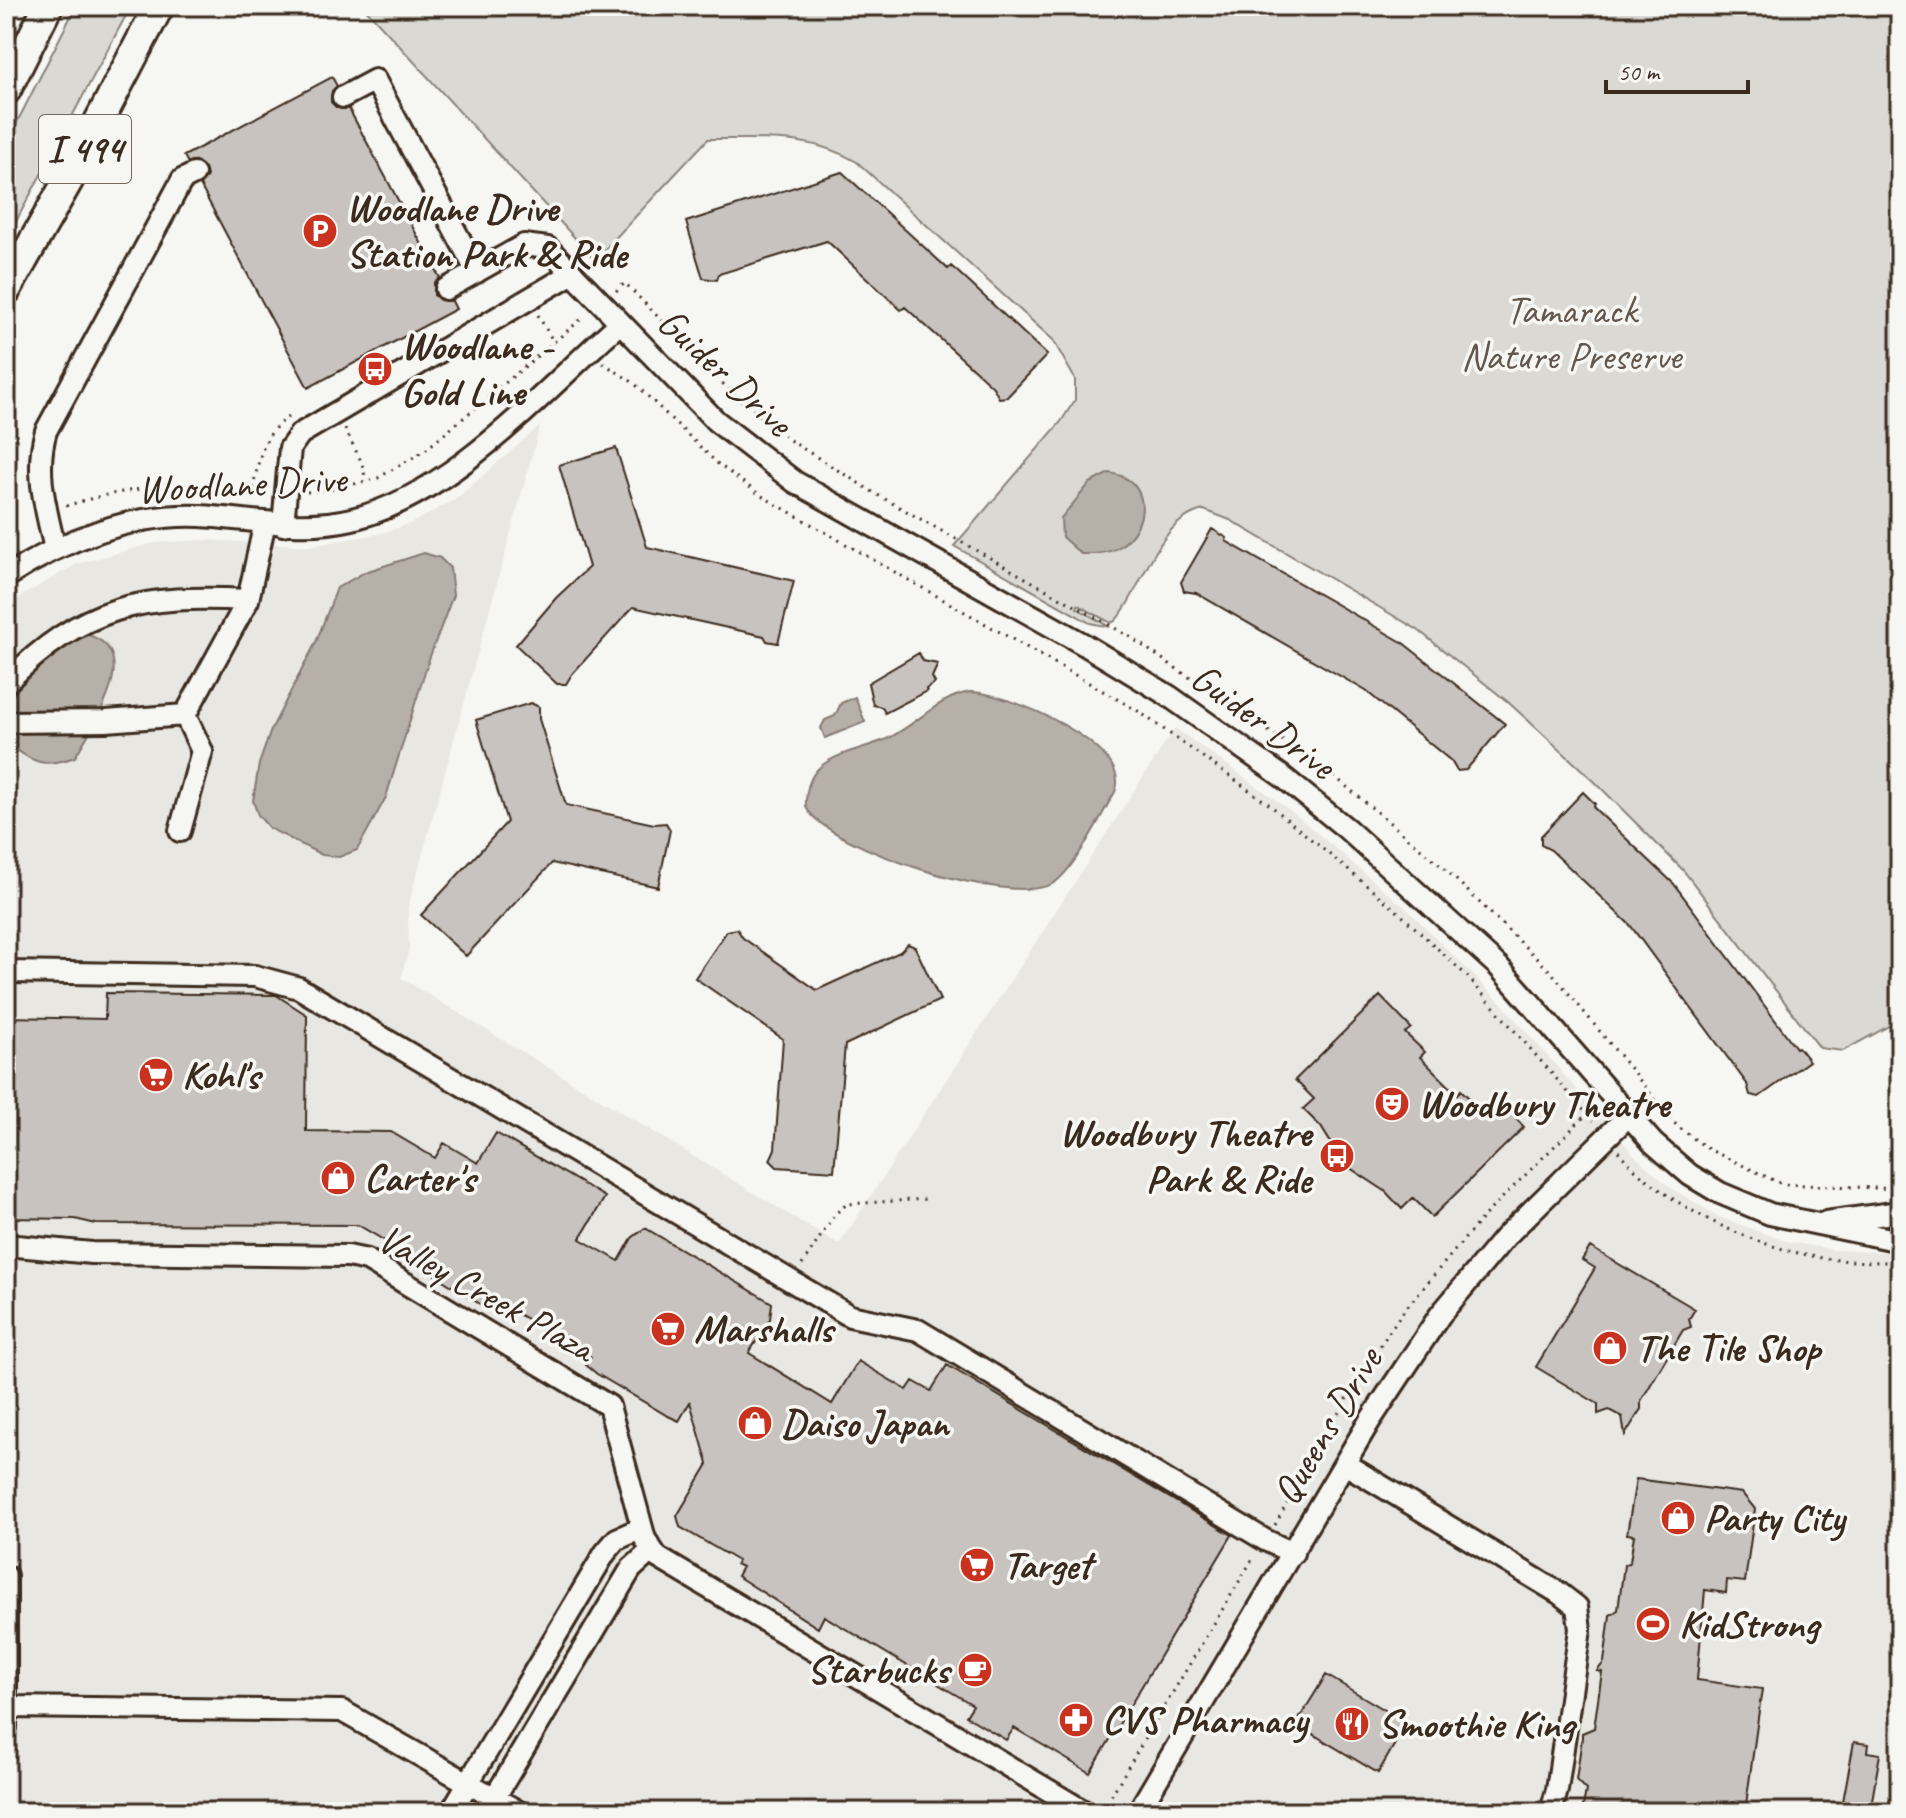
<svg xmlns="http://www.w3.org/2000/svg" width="1906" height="1818" font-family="Caveat,sans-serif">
  <rect width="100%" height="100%" fill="#f6f6f2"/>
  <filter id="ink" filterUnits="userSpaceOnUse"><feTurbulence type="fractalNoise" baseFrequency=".0125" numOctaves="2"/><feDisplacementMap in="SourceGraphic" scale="16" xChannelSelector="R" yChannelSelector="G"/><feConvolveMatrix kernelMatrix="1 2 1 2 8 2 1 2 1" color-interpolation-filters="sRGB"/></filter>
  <g filter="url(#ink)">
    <!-- built -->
    <path fill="#e8e7e2" d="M540,426L408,907L409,948L401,978L839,1245L1175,728L1290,810L1409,911L1501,1003L1637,1158L1671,1188L1719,1217L1785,1241L1836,1250L1900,1253V1812H6V605L77,564L154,543L203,540L310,546L383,533L412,523L456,499Z"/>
    <!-- green -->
    <path fill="#dad9d3" stroke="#8a8278" stroke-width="2" d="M76,6H131L6,240V144Z
      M363,6H1900V1020L1843,1051L1820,1048L1683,870L1594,781L1508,702L1418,630L1230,520L1204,510C1156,520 1144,589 1115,621L1111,623L1078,605L1077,608L1110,627L1090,623L954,546L1060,423L1075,400V379L1053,340L857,162C807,133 762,140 708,139L595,260Z"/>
    <!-- water -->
    <path fill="#b6b0a9" stroke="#857a71" stroke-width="2" d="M1109,473C1151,478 1151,526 1119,547C1108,554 1093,554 1081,554L1062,537L1061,518L1090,483Z
      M424,553L440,558L450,568L453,595L429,659L386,797L357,850L339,857L322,855L269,828L258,815L253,801L259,764L271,730L316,642L337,588L365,572Z
      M71,632C152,639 97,719 75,757C41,769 33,762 6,742V708L17,690L39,659Z
      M970,692C1006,692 1135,746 1115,792C1101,815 1075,869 1054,883C1014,908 826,848 806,807C805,793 809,776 820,767C837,752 868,748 889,738C917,724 939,697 970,692Z
      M855,697L865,722L825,738L821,728L825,720L835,716L841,703Z"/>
    <!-- building -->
    <path fill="#c8c3be" stroke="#3b2a1e" stroke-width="2" d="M332,77L337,86L332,91L331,102L337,108L349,109L440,278L434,283V295L440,300L452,301L456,309L308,388L200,185L207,176L205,168L196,161L188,163L184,156Z
      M842,172L948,269L951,266L959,273L1047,355L1007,397L999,398L993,387L967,363L905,307L901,310L827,241L719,274L717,280L703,278L686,222Z
      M616,448L647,547L794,581L778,643L767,641L764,636L633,607L572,674L566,684H557L516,645L556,598L589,567L559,465Z
      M1212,529L1227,538L1226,541L1402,642L1505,724L1466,770L1457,771L1451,761L1366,691L1196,593L1184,591L1181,582Z
      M919,653L923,661L938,664L932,677L935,683L926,689L927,691L885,713L882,707L873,705L868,683Z
      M531,703L539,707V719L566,805L654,824L666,823L670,830L658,887L552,863L466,956L421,915L507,822L476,720Z
      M1583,792L1595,804L1593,807L1674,884L1796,1048L1798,1047L1809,1061L1759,1097L1750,1095L1747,1084L1630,925L1551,850L1541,845V836Z
      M737,929L743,938L817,990L900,952L908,944L915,947L940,1000L845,1045L834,1171L777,1167L770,1160L775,1149L783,1039L695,978L727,931Z
      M106,993L276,995L307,1015L306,1131L391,1132L435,1158L444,1143L478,1163L496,1133L605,1197L580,1239L619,1261L632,1238L645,1228L772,1303L770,1319L749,1353L832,1404L858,1361L907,1390L913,1381L931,1391L947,1365L1232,1535L1090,1773L1014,1728L1006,1740L966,1716L973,1705L824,1616L818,1628L737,1576L742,1567L736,1564L738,1561L680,1527L677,1516L708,1464L690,1402L679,1421L666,1415L597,1374L586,1365L591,1357L570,1343L493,1300L489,1308L480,1304L435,1275L439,1268L394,1242L392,1245L358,1225L96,1224L75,1219L6,1218V1017L105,1019Z
      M1380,996L1411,1028L1405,1033L1425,1052L1420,1057L1457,1094L1461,1090L1480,1109L1494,1095L1524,1127L1432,1217L1413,1198L1402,1209L1385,1191L1344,1164L1321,1127L1303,1109L1314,1099L1295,1080Z
      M1590,1247L1695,1309L1689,1319L1691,1327L1683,1330L1641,1401V1409L1625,1435L1622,1417L1609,1410L1598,1414V1404L1536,1367L1595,1268L1582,1260Z
      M1636,1479L1742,1493L1755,1509L1745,1582L1727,1580L1726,1593L1705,1590L1697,1680L1762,1689L1745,1812H1582L1586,1790L1576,1780L1582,1738V1733L1594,1728L1602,1672L1597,1671L1604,1662L1610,1615L1618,1610L1624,1565L1630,1562L1634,1535L1627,1534Z
      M1326,1675L1407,1723L1378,1773L1296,1724Z
      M1854,1742L1868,1744L1867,1752L1880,1754L1870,1812H1841Z"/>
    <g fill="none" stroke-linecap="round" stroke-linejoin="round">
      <defs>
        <path id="minor" d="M343,97L375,80L477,272
          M446,289L524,245L548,248L716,421L795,482L1085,645L1169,696L1283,777L1347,829L1499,967L1653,1143L1690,1175L1720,1193L1770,1214L1900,1241
          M283,525L290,448L300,434L573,273
          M55,549C46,509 34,471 46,431L182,180L194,174
          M6,577C63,540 132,513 200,516C252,519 301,531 352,519C452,496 543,391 619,324
          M6,683C82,605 143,594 248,600
          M6,722L106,721L185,715L248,600L265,522
          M180,831L202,751L185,715
          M6,972L255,976L299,988L850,1316L918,1330L1265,1540L1293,1553
          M1826,1222L1900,1212
          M6,1245L92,1253L348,1256L367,1260L609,1406L645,1539L657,1557L1085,1812
          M1345,1464L1559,1593L1577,1607L1580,1629L1557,1790L1551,1812
          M6,1576V1727
          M6,1707L342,1711L519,1812
          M451,1812L605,1553L617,1539L642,1528
          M486,1812L631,1569L651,1551
          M1138,1812L1369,1422L1440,1315L1506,1236L1629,1115"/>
        <path id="highway" d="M6,90L48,6
          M6,290L69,179L159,6"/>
      </defs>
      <!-- minor casing -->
      <use href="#minor" stroke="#3b2a1e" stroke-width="26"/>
      <!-- highway casing -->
      <use href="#highway" stroke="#3b2a1e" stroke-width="34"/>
      <!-- path -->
      <path stroke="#3b2a1e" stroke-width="3" stroke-dasharray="2 6" stroke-linecap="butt" d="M616,291L625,283L730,391L791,441L876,494L1127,635L1329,772L1445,869L1553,974L1677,1126L1708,1149L1782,1184L1900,1189
        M538,315L554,343
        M603,363L634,383L718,464L760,495L1138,711L1270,805L1396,910L1467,976L1593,1121
        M345,429L362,463L366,481
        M253,488C259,460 262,434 288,417
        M307,492L335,489L378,478L424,451L585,316
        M66,506C133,484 198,482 267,490
        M1618,1151C1666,1209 1765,1253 1839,1260C1859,1262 1880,1262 1900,1262
        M802,1265L836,1213L847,1204L928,1199
        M1275,1525L1355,1384L1401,1314L1483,1217L1596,1105
        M1103,1809L1255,1555"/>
      <!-- minor -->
      <use href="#minor" stroke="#f6f6f2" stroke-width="20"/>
      <!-- highway -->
      <use href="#highway" stroke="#f6f6f2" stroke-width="28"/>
    </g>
  </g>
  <!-- icons -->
  <defs>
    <symbol id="parking-disc" viewBox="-11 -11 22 22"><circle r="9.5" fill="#c8321e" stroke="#f6f6f2"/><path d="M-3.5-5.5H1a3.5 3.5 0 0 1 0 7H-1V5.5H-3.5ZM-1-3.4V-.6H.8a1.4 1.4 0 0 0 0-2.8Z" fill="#fff"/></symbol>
    <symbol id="bus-disc" viewBox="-11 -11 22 22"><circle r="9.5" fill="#c8321e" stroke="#f6f6f2"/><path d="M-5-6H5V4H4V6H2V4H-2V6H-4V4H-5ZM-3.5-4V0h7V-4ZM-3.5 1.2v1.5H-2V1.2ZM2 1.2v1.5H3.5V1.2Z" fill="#fff"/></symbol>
    <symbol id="supermarket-disc" viewBox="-11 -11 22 22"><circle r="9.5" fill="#c8321e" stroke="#f6f6f2"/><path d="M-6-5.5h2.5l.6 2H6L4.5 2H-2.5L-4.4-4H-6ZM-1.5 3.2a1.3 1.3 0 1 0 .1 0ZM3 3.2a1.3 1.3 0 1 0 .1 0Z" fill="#fff"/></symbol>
    <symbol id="theatre-disc" viewBox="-11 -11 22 22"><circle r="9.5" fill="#c8321e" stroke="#f6f6f2"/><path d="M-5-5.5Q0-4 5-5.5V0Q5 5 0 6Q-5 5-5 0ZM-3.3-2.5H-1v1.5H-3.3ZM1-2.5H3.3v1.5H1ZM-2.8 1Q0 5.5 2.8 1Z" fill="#fff"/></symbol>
    <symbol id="shop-disc" viewBox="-11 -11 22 22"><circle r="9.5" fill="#c8321e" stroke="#f6f6f2"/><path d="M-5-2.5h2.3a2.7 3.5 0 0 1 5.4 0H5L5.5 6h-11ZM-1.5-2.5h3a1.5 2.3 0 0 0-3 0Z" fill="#fff"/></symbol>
    <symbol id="stadium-disc" viewBox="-11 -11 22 22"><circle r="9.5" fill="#c8321e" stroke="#f6f6f2"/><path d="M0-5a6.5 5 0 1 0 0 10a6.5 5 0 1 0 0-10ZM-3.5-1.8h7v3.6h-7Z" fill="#fff"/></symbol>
    <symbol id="cafe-disc" viewBox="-11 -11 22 22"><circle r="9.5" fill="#c8321e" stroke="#f6f6f2"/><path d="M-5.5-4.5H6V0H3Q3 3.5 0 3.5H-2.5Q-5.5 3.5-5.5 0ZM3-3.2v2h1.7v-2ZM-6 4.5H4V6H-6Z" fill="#fff"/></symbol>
    <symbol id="pharmacy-disc" viewBox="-11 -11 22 22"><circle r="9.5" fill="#c8321e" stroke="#f6f6f2"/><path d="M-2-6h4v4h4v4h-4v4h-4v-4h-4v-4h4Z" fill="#fff"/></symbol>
    <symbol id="restaurant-disc" viewBox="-11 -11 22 22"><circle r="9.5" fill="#c8321e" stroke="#f6f6f2"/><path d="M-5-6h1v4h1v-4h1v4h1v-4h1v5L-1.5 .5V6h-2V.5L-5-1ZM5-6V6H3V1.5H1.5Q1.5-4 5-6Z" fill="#fff"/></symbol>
  </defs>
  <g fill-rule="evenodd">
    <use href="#parking-disc" x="300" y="211" width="40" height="40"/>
    <use href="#bus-disc" x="355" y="349" width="40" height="40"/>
    <use href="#supermarket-disc" x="136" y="1055" width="40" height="40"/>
    <use href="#theatre-disc" x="1372" y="1084" width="40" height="40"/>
    <use href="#bus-disc" x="1317" y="1136" width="40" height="40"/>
    <use href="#shop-disc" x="318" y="1158" width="40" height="40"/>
    <use href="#supermarket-disc" x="648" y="1309" width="40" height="40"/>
    <use href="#shop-disc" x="1590" y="1328" width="40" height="40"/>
    <use href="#shop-disc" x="735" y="1403" width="40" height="40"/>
    <use href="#shop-disc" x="1658" y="1498" width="40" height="40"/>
    <use href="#supermarket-disc" x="957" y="1545" width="40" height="40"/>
    <use href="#stadium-disc" x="1633" y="1604" width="40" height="40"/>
    <use href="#cafe-disc" x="955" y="1650" width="40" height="40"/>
    <use href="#pharmacy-disc" x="1056" y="1700" width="40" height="40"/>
    <use href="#restaurant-disc" x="1332" y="1704" width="40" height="40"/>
  </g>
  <g text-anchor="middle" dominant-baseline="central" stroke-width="7" stroke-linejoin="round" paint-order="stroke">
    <!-- shield labels -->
    <rect fill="#f6f6f2" stroke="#73675e" stroke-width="2" x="39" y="115" width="92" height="68" rx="6"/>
    <g font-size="38" font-weight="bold" fill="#3b2a1e">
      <text x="85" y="149">I 494</text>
    </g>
    <!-- poi labels -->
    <g font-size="40" font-weight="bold" fill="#3b2a1e" stroke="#f6f6f2" text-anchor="start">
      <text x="346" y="208">Woodlane Drive<tspan x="346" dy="46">Station Park &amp; Ride</tspan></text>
      <text x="401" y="346">Woodlane -<tspan x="401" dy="46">Gold Line</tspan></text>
      <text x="182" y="1075">Kohl's</text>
      <text x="1418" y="1104">Woodbury Theatre</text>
      <text x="1311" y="1133" text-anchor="end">Woodbury Theatre<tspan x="1311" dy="46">Park &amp; Ride</tspan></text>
      <text x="364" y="1178">Carter's</text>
      <text x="694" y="1329">Marshalls</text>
      <text x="1636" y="1348">The Tile Shop</text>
      <text x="781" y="1423">Daiso Japan</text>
      <text x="1704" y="1518">Party City</text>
      <text x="1003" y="1565">Target</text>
      <text x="1679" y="1624">KidStrong</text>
      <text x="949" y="1670" text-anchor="end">Starbucks</text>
      <text x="1102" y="1720">CVS Pharmacy</text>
      <text x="1378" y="1724">Smoothie King</text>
    </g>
    <!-- park labels -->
    <g font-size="40" fill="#63564b" stroke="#f6f6f2">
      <text x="1571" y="310">Tamarack<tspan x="1571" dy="46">Nature Preserve</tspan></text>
    </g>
    <!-- street labels -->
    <g font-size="40" fill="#3b2a1e" stroke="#f6f6f2">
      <text transform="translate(725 372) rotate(43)">Guider Drive</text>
      <text transform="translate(242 484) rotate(-3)">Woodlane Drive</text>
      <text transform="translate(1263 721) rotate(36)">Guider Drive</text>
      <text transform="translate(486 1293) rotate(29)">Valley Creek Plaza</text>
      <text transform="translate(1327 1426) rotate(-59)">Queens Drive</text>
    </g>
  </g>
  <!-- margin -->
  <rect width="1906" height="1818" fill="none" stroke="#f6f6f2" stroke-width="32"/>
  <rect x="16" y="16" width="1874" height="1786" fill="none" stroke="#3b2a1e" stroke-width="3" filter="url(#ink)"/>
  <!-- scale -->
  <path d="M1606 80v12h142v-12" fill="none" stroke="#3b2a1e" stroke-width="4"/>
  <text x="1618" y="80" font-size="24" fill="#3b2a1e" stroke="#f6f6f2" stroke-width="6" paint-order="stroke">50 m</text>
</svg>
